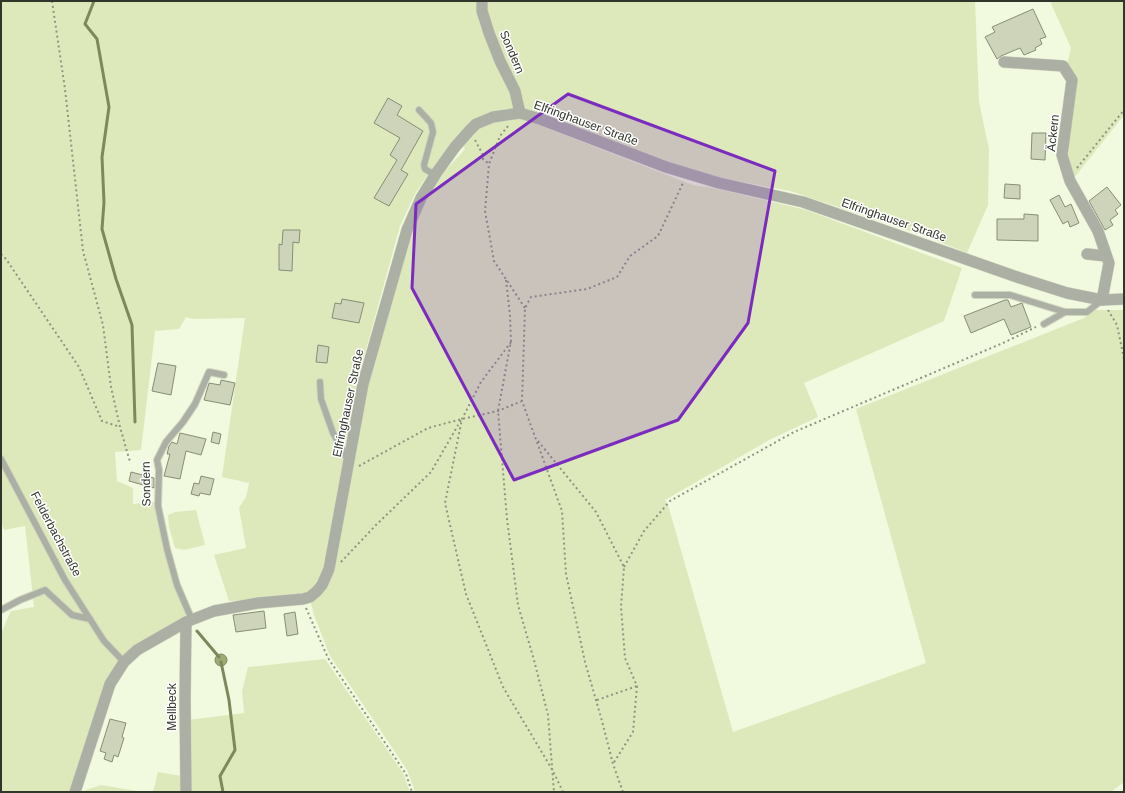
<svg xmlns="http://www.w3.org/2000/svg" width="1125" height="793" font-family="Arial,sans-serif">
  <rect width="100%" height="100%" fill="#f1f9de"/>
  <!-- green -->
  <path fill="#dde9bb" d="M1,1H975L979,102L989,149L988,205L967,253L922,235L790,191L716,177L692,171L574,126L521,118L693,185L713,188L806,210L962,268L944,321L804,383L818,417L769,440L665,500L668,505L733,732L926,663L856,409L1084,318L1092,310H1124V782L1111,792H415L407,770L377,725L330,656L314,615L311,603L318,596L367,385L411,230L425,202L445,171L465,149L458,139L433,167L415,194L400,226L362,364L325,565C322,573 320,584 312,590C295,602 250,600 229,601L214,555L246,548L239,508L246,497L249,483L222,477L245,318L192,319L186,317L179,329L155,331L141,450L115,452L117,481L133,488V504L155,502L164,548L185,611L186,619L142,643L121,657L107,641L67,580L1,453Z
    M1050,1H1124V115L1073,179L1068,155L1075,82L1067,65L1071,48Z
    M1,466L64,582L119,661L75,781L69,792H2L1,633L11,611L34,607L25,526L4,530L1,520Z
    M196,510L205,545L184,550L175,548L169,527L168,515L175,512Z
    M325,659L403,773L410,792H189L188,720L244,713L242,691L248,667Z
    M158,772L182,776V792H153Z
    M101,785L143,792H80Z"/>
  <!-- water -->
  <path fill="#9dab73" stroke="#7d885d" d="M215 660a6 6 0 1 1 12 0a6 6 0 1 1-12 0Z"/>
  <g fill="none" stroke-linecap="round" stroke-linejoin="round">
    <!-- stream -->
    <path stroke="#7d885d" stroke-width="3" d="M94,1L85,24L97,39L109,107L102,157L104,202L102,229L116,279L132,325L135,422
      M197,631L219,657
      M221,662L229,700L235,750L220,776L223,792"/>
  </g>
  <!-- building -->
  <path fill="#cdd4ba" stroke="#878e76" d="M1033,9L1046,37L1040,39L1042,44L1035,48L1036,50L1024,55L1020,48L1001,56L997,59L985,37L995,32L992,27Z
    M388,98L402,106L397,115L423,131L401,170L408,174L389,206L374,198L397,160L390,155L400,138L374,123Z
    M1032,133H1046L1045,160L1031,159Z
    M1005,184L1020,185V199L1004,198Z
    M1107,187L1121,205L1115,210L1118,214L1110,220L1113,225L1105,230L1089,201Z
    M1059,195L1065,207L1071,204L1079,223L1070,227L1068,221L1063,224L1050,200Z
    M1024,214L1038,215V241L997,240V219H1024Z
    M283,230H300L299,243L293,242L292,271L279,270V244L282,245Z
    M342,299L364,303L359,323L332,318L335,303L341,304Z
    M1005,300H1008L1011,307L1022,303L1031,327L1011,335L1004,319L971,333L964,316Z
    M318,345L329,347L327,363L316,362Z
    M158,363L176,366L171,395L152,391Z
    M221,380L235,383L230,405L204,400L209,383L220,385Z
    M213,432L221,434L219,444L211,442Z
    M180,433L206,439L201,455L186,451L180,479L164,476L170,454H167L169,446L172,442L177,444Z
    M131,472L154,478V488L129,481Z
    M201,476L214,479L210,495L200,493L199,496L191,494L194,483L199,484Z
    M264,611L266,628L236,632L233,615Z
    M295,612L298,634L287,636L284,614Z
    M110,719L126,723L122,737L124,738L118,757L114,755L112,762L104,759L106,753L100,751Z"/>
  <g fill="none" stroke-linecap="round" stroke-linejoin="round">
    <defs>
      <path id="service" d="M419,110L431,123L433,132L424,165L425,169L435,175
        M975,295H1010L1065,312
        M1044,324L1065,312H1087L1102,300
        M320,382L321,399L333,433L348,460
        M1,459L65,580L104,641L124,662
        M1,610L20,600L45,590L72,615L90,619
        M192,620L177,585L167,549L158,506L159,470L157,460L166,442L183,422L195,404L209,372L224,375"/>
      <path id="minor" d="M482,1V11L489,33L500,61L515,91L520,113
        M1004,62L1063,66L1072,80L1062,155L1070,181L1098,231L1109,263L1102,300
        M1087,254L1106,256
        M186,792L185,699L186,622"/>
      <path id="tertiary" d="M75,792L110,684L124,662L137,650L186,622L214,611L258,603L303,599L310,597L317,591L322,585L329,569L363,384L407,230L421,198L437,172L455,147L470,130L476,124L493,117L520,113L540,119L666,167L719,183L803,202L1020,278L1067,293L1102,300L1124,299"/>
    </defs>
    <!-- service casing -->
    <use href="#service" stroke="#cfd6be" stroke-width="8"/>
    <!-- minor casing -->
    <use href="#minor" stroke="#cfd6be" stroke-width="12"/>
    <!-- tertiary casing -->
    <use href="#tertiary" stroke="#cfd6be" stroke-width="12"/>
    <!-- path -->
    <path stroke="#8f9582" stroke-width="2" stroke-dasharray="2 3" stroke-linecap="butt" d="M52,1L65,89L83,251L103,325L111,387L120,427L130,462
      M508,126L500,136L489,164L485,211L494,261L525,308
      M475,140L483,155V159L489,164
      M1077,168L1124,110
      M1,254L6,259L79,367L102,421L120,427
      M506,280L510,315L511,341L498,411L507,519L518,605L534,660L548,715L554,792
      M1108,310L1117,325L1124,359
      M511,342L481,382L462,419L445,503L466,594L503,687L553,771L563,792
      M538,441L596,512L624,567L621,607L625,658L637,686L633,732L613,764
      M359,466L428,428L462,419L498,411L522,401
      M341,562L376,525L431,472L461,420
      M624,567L644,531L670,501L794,432L1003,343L1036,327
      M306,608L328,658L406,774L412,792
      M597,700L637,686
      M623,792L613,764L602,721L585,662L566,574L562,511L522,401L525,308L531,297L587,289L617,277L630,256L658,236L683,183"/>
    <!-- service -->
    <use href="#service" stroke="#acafa4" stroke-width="6"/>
    <!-- minor -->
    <use href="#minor" stroke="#acafa4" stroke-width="11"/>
    <!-- tertiary -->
    <use href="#tertiary" stroke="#acafa4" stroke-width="11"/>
  </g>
  <!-- marked area -->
  <path fill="#7b2cbf" fill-opacity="0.2" stroke="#7b2cbf" stroke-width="3" stroke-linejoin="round" d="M568,94L775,171L748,323L678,420L514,480L412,288L416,204Z"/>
  <g text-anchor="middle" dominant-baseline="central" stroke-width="3" stroke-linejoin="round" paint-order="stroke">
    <!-- street labels -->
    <g font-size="12" fill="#32352a" stroke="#fff">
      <text transform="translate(512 52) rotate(67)">Sondern</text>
      <text transform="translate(586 123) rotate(20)">Elfringhauser Straße</text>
      <text transform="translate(1053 133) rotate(-84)">Äckern</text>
      <text transform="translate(894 220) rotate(19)">Elfringhauser Straße</text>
      <text transform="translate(348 403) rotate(-78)">Elfringhauser Straße</text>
      <text transform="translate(146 484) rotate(-91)">Sondern</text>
      <text transform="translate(56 534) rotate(62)">Felderbachstraße</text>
      <text transform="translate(172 707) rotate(-90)">Mellbeck</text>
    </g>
  </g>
  <!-- border -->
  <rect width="1125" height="793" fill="none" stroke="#32352a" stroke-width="4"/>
</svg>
